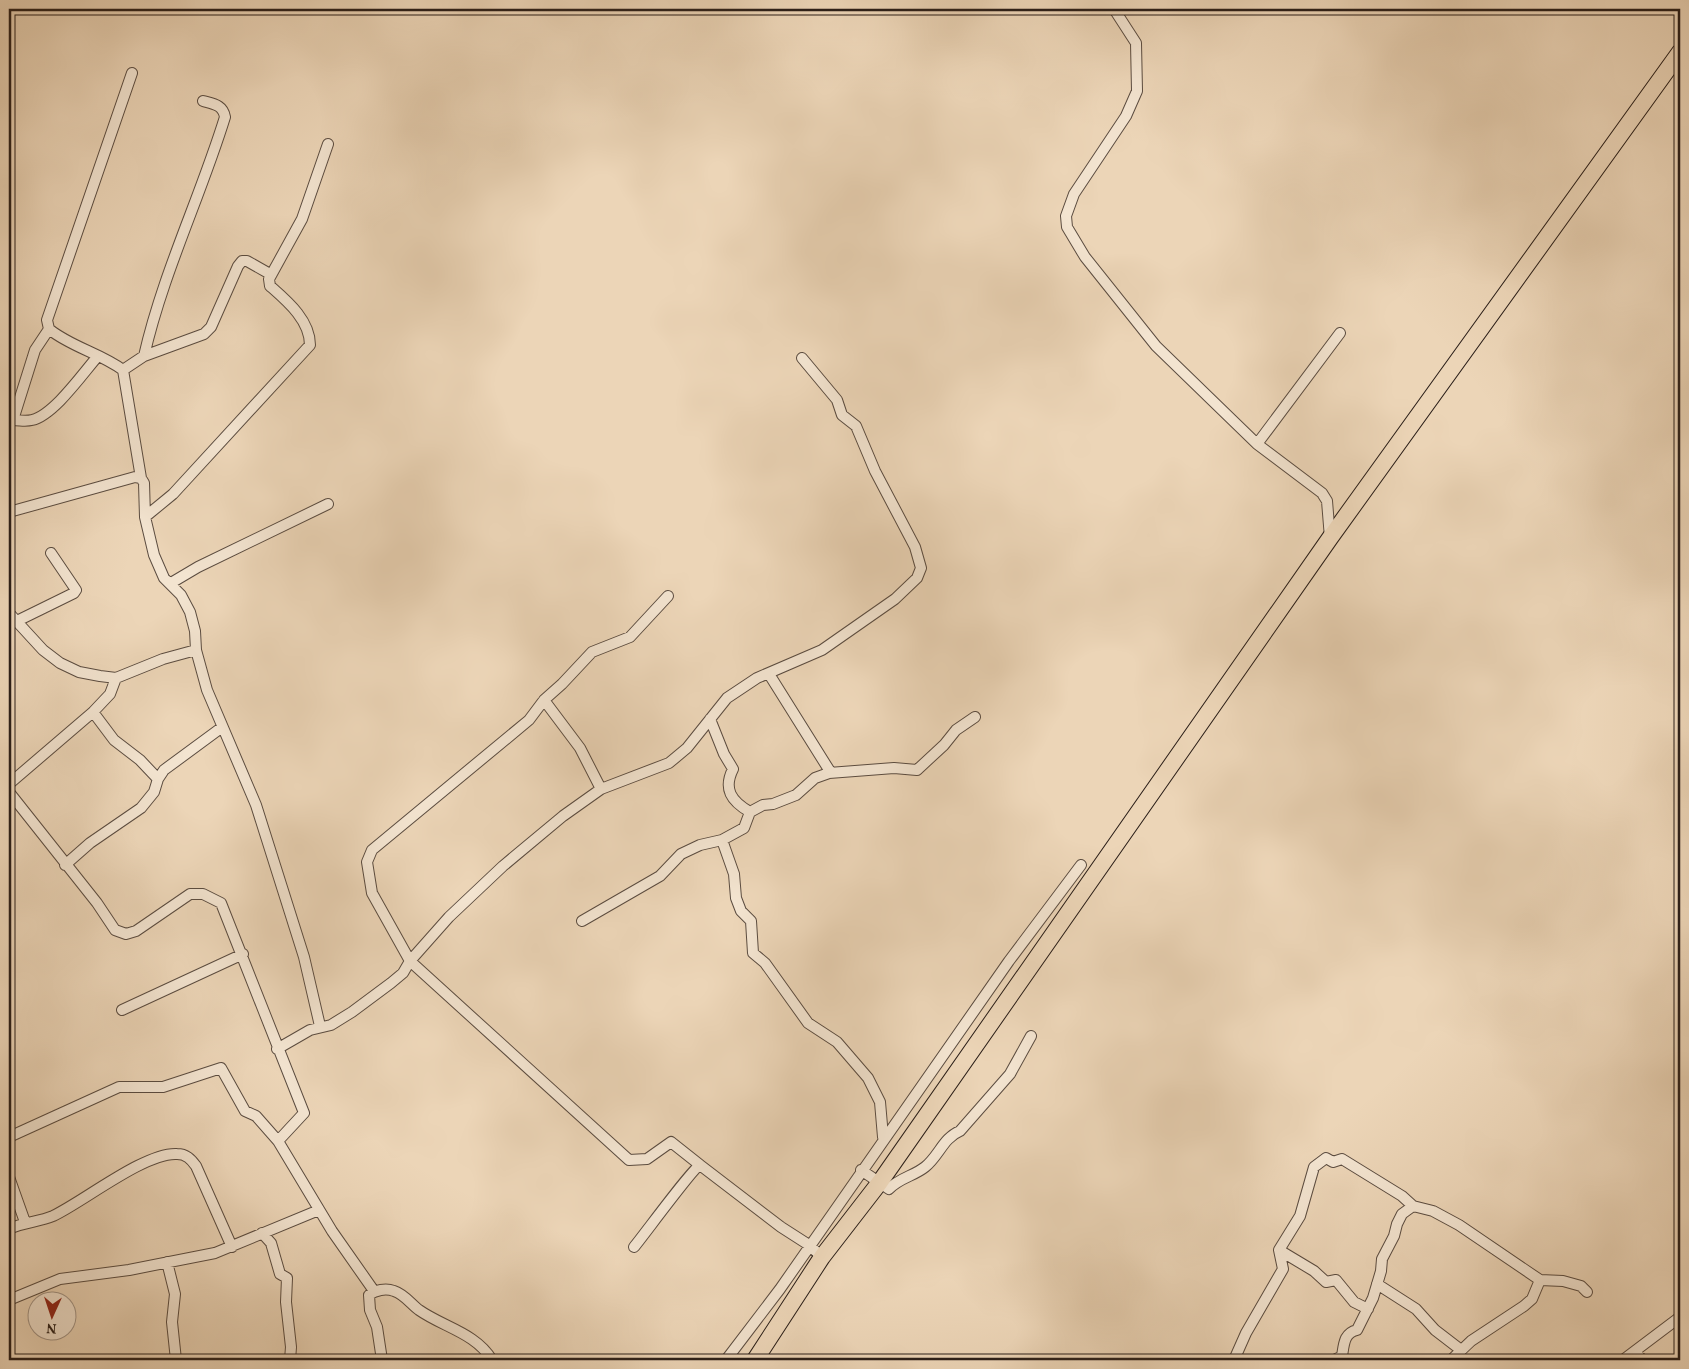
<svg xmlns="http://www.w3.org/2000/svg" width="1689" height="1369" font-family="Vollkorn,serif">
  <rect width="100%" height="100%" fill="#ecd5b7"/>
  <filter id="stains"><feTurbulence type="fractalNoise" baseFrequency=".004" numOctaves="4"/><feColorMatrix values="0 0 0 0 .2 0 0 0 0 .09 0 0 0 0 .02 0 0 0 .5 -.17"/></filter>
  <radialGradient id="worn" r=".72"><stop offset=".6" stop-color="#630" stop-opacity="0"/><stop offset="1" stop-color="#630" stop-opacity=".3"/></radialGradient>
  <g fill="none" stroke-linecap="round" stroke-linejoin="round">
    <defs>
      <path id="street" d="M1114,9L1136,43L1137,91L1126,116L1074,194L1066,216L1067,227L1085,257L1156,346L1257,444L1322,493L1327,501L1330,538
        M132,73L47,320L49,329C71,347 100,353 123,370L141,478
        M144,356C163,273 200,198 225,117C223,105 214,104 203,101
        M123,370L144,356L204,334L211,327L238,266L242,261H247L270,274
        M13,420L35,350L49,329
        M9,421C16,419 24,422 32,420C54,415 83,373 98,356
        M1257,444L1340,333
        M9,512L135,477L141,478L144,483L145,517L154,555L164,578L181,595L190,612L195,631L196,650L207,690L256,805L304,957L320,1026
        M145,517L173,494L310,345C310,320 287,301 270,286L269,279L302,219L328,144
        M171,583L198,567L328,504
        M668,596L630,637L592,652L562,684L544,700L529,720L372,850L367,862L372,893L410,961L629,1160L647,1159L671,1142L700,1165
        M9,613L43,650L60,663L79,672L100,676L116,678L163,659L196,650
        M17,621L74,593L76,590L51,553
        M769,674L831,773
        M544,700L580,748L601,789
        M93,712L114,740L140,760L158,779
        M9,784L93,712L110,694L116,678
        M9,792L97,903L115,930L126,934L136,931L190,894H203L221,903L304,1113L278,1141
        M750,812L763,805L773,804L796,795L815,778L829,773L894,768L917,770L944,745L956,730L975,717
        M722,840L734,874L736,898L741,911L751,921L753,953L765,963L808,1023L837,1042L868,1078L880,1102L883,1137
        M65,865L90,843L141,808L154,792L158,779L164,770L221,728
        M582,921L660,876L681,854L700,845L722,840L744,828L750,812C731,801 723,789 733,769L724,754L710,719
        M122,1010L243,954
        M277,1049L310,1030L331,1025L352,1012L391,983L403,973L410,961L449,917L503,866L563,816L601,789L669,763L687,748L727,698L757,678L822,650L895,599L917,578L921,568L915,547L875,471L856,426L842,415L837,400L802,358
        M9,1137L119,1087H163L221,1068L245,1111L256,1116L278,1141L332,1231L374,1291
        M861,1170L889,1189C899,1178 914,1176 925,1167C939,1156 943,1138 960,1131L1010,1074L1031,1036
        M9,1177L25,1222
        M9,1229C23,1222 39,1222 53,1216C83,1202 145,1152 177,1154C186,1154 191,1159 196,1166L232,1247
        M262,1233L271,1243L280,1274L287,1278L286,1302L291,1347L290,1360
        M634,1247C644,1235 693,1168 700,1165L781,1227L809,1245L822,1257
        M1279,1250L1314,1271L1326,1282L1336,1280L1354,1302L1368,1309
        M167,1262L175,1294L172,1322L176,1360
        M1377,1284L1416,1309L1435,1330L1461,1350
        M9,1300L60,1279L129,1270L215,1253L319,1210
        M1635,1351L1642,1360
        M382,1360L377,1327L370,1310L369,1295C375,1290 386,1288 394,1291C404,1294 411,1304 419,1310C443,1327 476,1333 492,1360
        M726,1360L780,1289L1009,961L1081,865
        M1234,1360L1246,1333L1283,1269L1279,1250L1300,1216L1314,1167L1326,1158L1333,1162L1342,1159L1402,1196L1413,1206L1433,1211L1459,1225L1540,1280L1563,1281L1581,1286L1587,1292
        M1334,1360L1342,1356C1344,1344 1344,1333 1357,1330L1373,1298L1381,1271L1382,1259L1394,1236L1397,1224L1402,1214L1413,1206
        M1451,1360L1471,1341L1524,1306L1532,1299L1540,1280
        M1623,1360L1680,1317"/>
      <path id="primary" d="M755,1360L822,1257L880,1182L1330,538L1680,52"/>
    </defs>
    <!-- street casing -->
    <use href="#street" stroke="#5b4c40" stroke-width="12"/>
    <!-- primary casing -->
    <use href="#primary" stroke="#2b1f19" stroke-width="18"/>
    <!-- street -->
    <use href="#street" stroke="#f3e4d0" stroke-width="10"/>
    <!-- primary -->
    <use href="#primary" stroke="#ecd5b7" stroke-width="16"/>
  </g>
  <!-- margin -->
  <rect width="1689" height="1369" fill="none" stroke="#ecd5b7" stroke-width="30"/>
  <rect x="10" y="10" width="1669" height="1349" fill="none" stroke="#2b1f19" stroke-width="2.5"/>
  <rect x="15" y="15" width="1659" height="1339" fill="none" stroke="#2b1f19"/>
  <!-- north arrow -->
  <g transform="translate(52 1316) rotate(183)"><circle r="24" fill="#f3e4d0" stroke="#a39587"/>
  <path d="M0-4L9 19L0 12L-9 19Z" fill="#8f2418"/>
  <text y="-8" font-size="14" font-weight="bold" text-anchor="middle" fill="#2b1f19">N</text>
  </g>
  <rect width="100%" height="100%" filter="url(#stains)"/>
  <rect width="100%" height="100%" fill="url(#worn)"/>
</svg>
